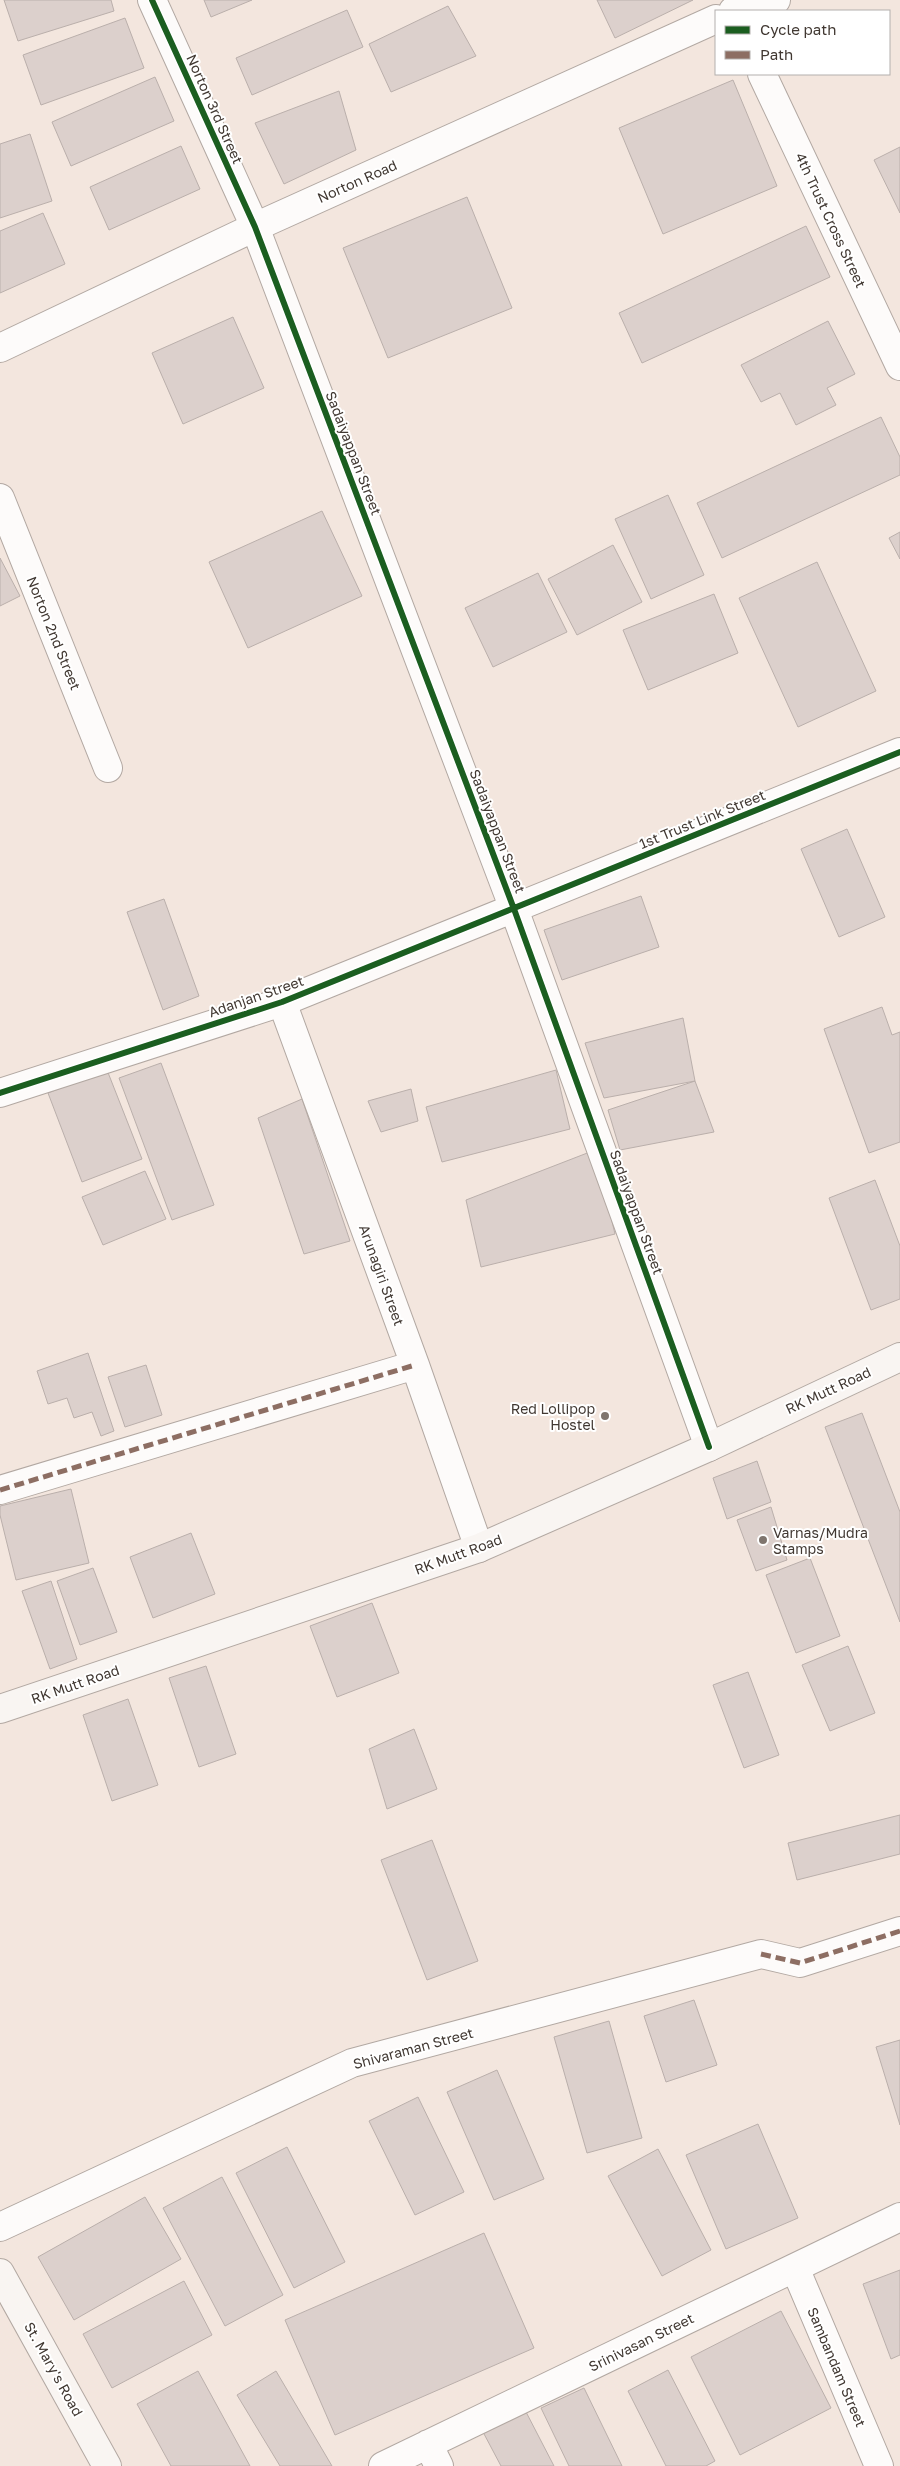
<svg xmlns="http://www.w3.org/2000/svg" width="900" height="2466" font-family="'Golos Text',sans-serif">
  <rect width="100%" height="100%" fill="#f3e6de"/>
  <!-- building -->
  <path fill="#dcd0cc" stroke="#baafab" d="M4,0H111L114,11L18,41Z
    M204,0H252L211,17Z
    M597,0H693L615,38Z
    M448,6L476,56L391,92L369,44Z
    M347,10L363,47L252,95L236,58Z
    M125,18L144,68L41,105L23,55Z
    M155,77L174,121L71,166L52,122Z
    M733,80L777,186L663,234L619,128Z
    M339,91L356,150L284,184L255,123Z
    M30,134L52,201L0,218V144Z
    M181,146L200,189L109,230L90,187Z
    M900,147V213L874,160Z
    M467,197L512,308L388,358L343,248Z
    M43,213L65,264L0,293V231Z
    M806,226L830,277L642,363L619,313Z
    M233,317L264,388L183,424L152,353Z
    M828,321L855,374L827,388L836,405L796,425L780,393L761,402L741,365Z
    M881,417L900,457V475L722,558L697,503Z
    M668,495L704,575L651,599L615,519Z
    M322,511L362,596L248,648L209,562Z
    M900,532V559L889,538Z
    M613,545L642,602L577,635L548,579Z
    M0,558L20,596L0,606Z
    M817,562L876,691L798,727L739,598Z
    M538,573L567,632L493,667L465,608Z
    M714,594L738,653L648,690L623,630Z
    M847,829L885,917L839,937L801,849Z
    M641,896L659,947L562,980L544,930Z
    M164,899L199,996L163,1010L127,912Z
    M882,1007L892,1035L900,1032V1142L869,1153L824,1029Z
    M683,1018L695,1081L604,1098L585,1043Z
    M161,1063L214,1205L172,1220L119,1078Z
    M107,1070L142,1159L82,1182L48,1093Z
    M556,1070L570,1129L442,1162L426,1107Z
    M695,1081L714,1132L620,1150L608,1110Z
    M411,1089L418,1121L381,1132L368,1101Z
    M302,1099L350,1241L304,1254L258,1118Z
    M595,1150L615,1234L481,1267L466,1200Z
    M145,1171L166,1219L103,1245L82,1197Z
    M875,1180L900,1246V1299L871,1310L829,1198Z
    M88,1353L114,1431L101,1436L92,1412L74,1418L67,1398L48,1404L37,1371Z
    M146,1365L162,1415L125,1427L108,1377Z
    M862,1413L900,1512V1622L825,1427Z
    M757,1461L771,1502L727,1519L713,1478Z
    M71,1489L89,1563L16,1580L0,1515V1506Z
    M771,1507L787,1560L756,1571L737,1520Z
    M191,1533L215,1594L153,1618L130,1557Z
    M810,1558L840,1636L796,1653L766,1575Z
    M93,1568L117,1632L80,1645L57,1581Z
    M51,1581L77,1659L50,1669L22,1591Z
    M372,1603L399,1673L337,1697L310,1626Z
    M848,1646L875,1713L830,1731L802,1665Z
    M206,1666L236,1754L199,1767L169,1678Z
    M748,1672L779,1755L744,1768L713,1685Z
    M128,1699L158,1785L112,1801L83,1715Z
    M414,1729L437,1789L387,1809L369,1749Z
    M900,1815V1854L797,1880L788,1843Z
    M432,1840L478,1961L427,1980L381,1860Z
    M694,2000L717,2065L666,2082L644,2016Z
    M609,2021L642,2138L587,2153L554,2037Z
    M900,2040V2125L876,2047Z
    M497,2070L544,2179L494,2200L447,2092Z
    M418,2097L464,2192L415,2215L369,2121Z
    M758,2124L798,2218L726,2249L686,2155Z
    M287,2147L345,2262L294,2288L236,2173Z
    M658,2149L711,2250L662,2276L608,2176Z
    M222,2177L283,2295L225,2326L163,2208Z
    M145,2197L181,2259L74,2320L38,2257Z
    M484,2233L534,2348L335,2435L285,2320Z
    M900,2270V2355L891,2359L863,2284Z
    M184,2281L212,2335L112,2388L83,2334Z
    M781,2311L831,2408L740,2455L691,2357Z
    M668,2370L715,2461L706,2466H666L628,2391Z
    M198,2371L250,2466H171L137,2404Z
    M276,2371L332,2466H280L237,2395Z
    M584,2388L622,2466H569L541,2408Z
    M525,2410L554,2466H501L483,2432Z"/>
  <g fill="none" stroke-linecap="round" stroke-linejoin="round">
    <defs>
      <path id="street" d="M152,0L255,227L514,909L709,1447
        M733,11L776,0
        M762,74L900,366
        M0,348L255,227L716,19
        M0,498L108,768
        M282,1002L415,1365L479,1548
        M0,1093L282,1002L900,752
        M0,1490L415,1365
        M0,2227L352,2063L761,1954L800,1963L900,1931
        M795,2268L879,2466
        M428,2444L439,2466
        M383,2466L900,2217"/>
      <path id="secondary" d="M0,1709L479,1548L709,1447L900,1357
        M0,2273L107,2466"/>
    </defs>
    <!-- street casing -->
    <use href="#street" stroke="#b2a8a2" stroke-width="30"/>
    <!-- secondary casing -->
    <use href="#secondary" stroke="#b2a8a2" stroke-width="30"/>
    <!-- street -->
    <use href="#street" stroke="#fdfbfa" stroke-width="28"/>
    <!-- secondary -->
    <use href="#secondary" stroke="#f9f5f2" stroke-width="28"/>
    <!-- quiet -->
    <path stroke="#8d6e63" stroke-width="5" stroke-dasharray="10 5" stroke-linecap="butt" d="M0,1490L415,1365
      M761,1954L800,1963L900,1931"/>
    <defs>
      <path id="cycleway" d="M152,0L255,227L514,909L709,1447
        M0,1093L282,1002L900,752"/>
    </defs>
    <!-- cycleway casing -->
    <use href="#cycleway" stroke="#fff" stroke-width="9"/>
    <!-- cycleway -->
    <use href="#cycleway" stroke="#1b5e20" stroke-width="6"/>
  </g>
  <!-- markers -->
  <g fill="#7f756e" stroke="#fff" stroke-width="2">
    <circle cx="605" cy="1416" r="5"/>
    <circle cx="763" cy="1540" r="5"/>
  </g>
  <g text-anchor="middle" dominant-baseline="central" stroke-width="4" stroke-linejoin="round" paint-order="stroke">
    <!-- street labels -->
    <g font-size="14" fill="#413832" stroke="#fff">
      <text transform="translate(215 109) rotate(66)">Norton 3rd Street</text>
      <text transform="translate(357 181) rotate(-24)">Norton Road</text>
      <text transform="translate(831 220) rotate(65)">4th Trust Cross Street</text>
      <text transform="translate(354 453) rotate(69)">Sadaiyappan Street</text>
      <text transform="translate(54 633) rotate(68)">Norton 2nd Street</text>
      <text transform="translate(702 819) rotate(-22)">1st Trust Link Street</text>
      <text transform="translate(498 831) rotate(69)">Sadaiyappan Street</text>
      <text transform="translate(256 996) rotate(-19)">Adanjan Street</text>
      <text transform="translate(637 1212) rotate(70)">Sadaiyappan Street</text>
      <text transform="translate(382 1275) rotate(70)">Arunagiri Street</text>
      <text transform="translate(828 1390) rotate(-25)">RK Mutt Road</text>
      <text transform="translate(458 1554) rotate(-20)">RK Mutt Road</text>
      <text transform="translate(75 1684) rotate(-19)">RK Mutt Road</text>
      <text transform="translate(413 2048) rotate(-15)">Shivaraman Street</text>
      <text transform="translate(641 2342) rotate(-26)">Srinivasan Street</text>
      <text transform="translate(837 2367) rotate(67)">Sambandam Street</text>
      <text transform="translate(54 2369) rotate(61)">St. Mary's Road</text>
    </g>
    <!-- poi labels -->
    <g font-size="14" fill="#413832" stroke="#fff" text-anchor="end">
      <text x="595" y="1408">Red Lollipop<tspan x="595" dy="16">Hostel</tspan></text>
      <text x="773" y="1532" text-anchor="start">Varnas/Mudra<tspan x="773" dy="16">Stamps</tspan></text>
    </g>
  </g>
  <!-- legend -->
  <rect x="715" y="10" width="175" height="65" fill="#ffffff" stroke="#b3afad"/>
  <rect x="725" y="26" width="25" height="8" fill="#1b5e20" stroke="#b3afad"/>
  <text x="760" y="35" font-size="15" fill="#413832">Cycle path</text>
  <rect x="725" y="51" width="25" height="8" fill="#8d6e63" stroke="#b3afad"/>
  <text x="760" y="60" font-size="15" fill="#413832">Path</text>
</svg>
